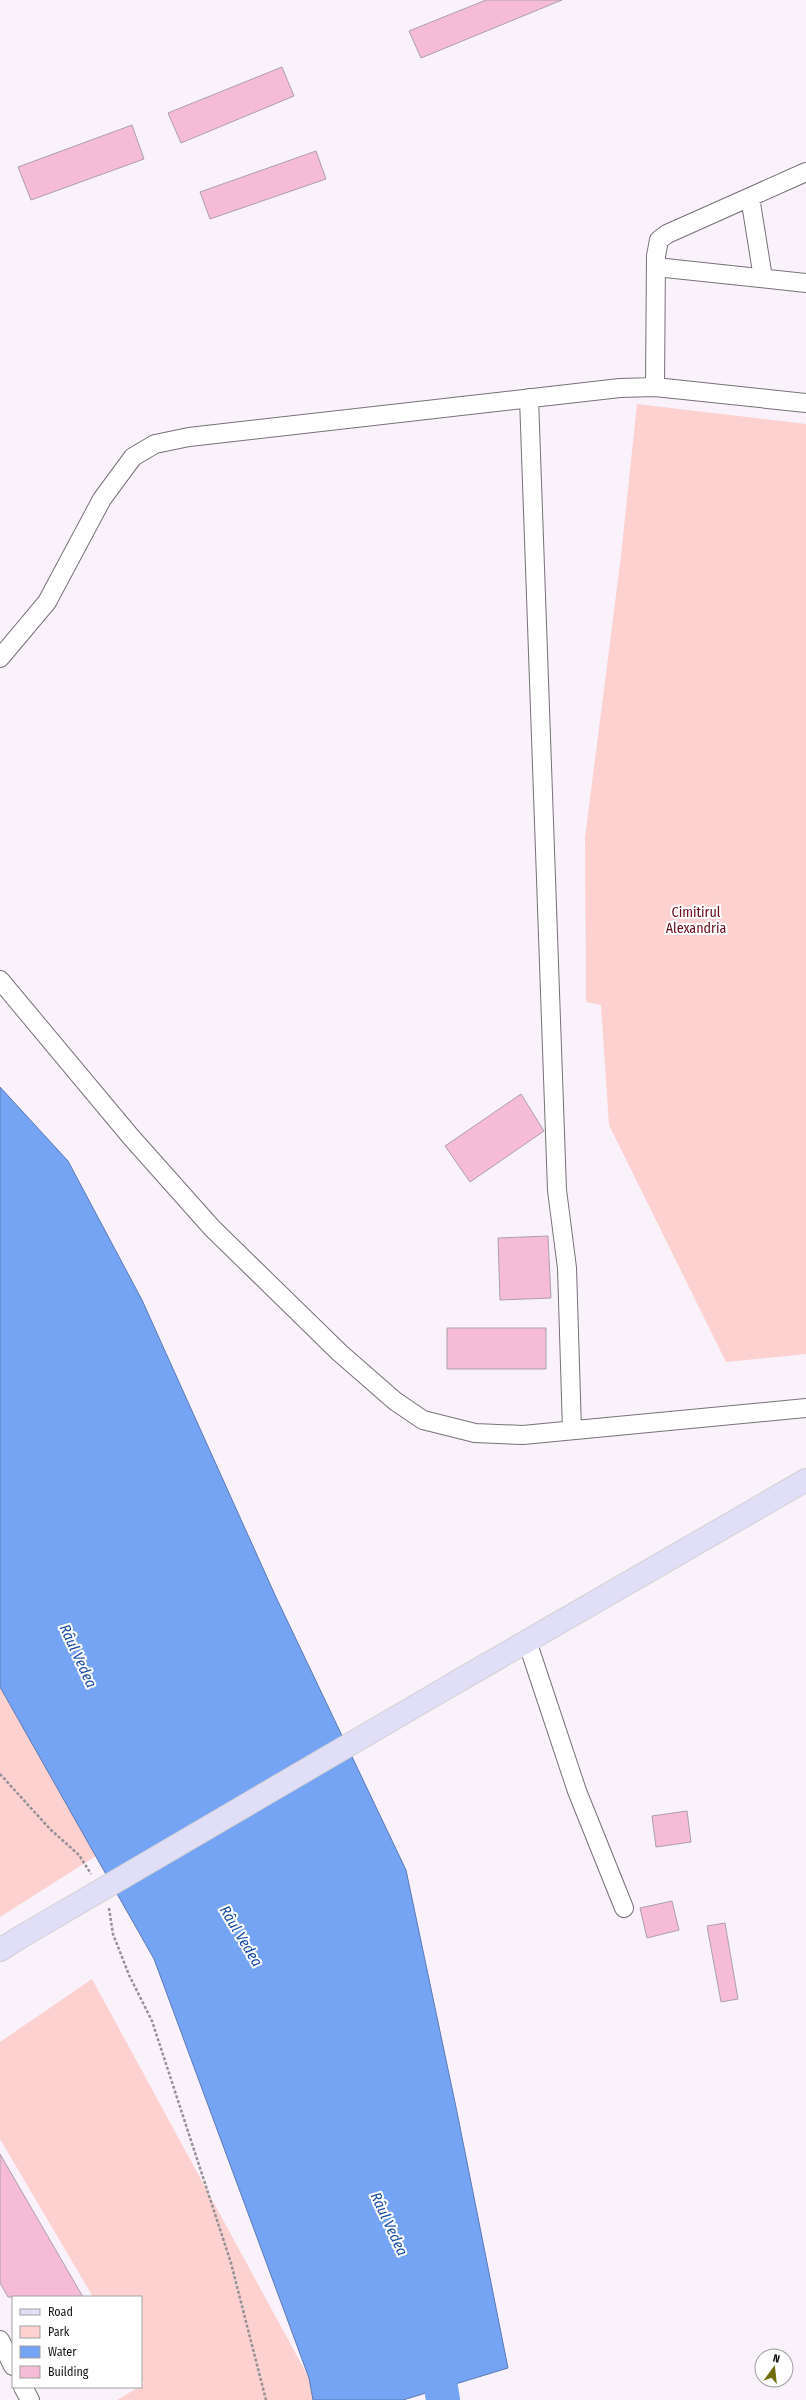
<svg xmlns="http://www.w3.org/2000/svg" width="806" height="2400" font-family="'Fira Sans Condensed',sans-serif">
  <rect width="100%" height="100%" fill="#f9f2fa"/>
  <!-- green -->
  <path fill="#fcd1d0" d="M637,404L806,424V1354L726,1362L609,1125L601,1005L586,1002L585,838L621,556Z
    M0,1687L96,1856L0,1917Z
    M92,1979L309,2378L313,2400H117L144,2384L141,2379V2297H93L0,2139V2042Z"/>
  <!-- water -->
  <path fill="#76a4f4" stroke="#5a79b2" d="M0,1087L68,1161L142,1300L275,1595L406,1870L457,2112L508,2368L403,2400H313L309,2378L154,1959L0,1687Z"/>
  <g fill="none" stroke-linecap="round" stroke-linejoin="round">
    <!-- river -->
    <path stroke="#76a4f4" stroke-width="34" d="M434,2343L443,2400"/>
  </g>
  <!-- building -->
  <path fill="#f6bbd6" stroke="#aba1a5" d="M486,0H562L421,58L409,31Z
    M282,67L294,96L181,143L168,113Z
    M132,125L144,159L31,200L18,167Z
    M316,151L326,179L210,219L200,192Z
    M521,1094L544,1131L470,1182L445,1146Z
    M548,1236L551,1298L500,1300L498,1238Z
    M447,1328H546V1369H447Z
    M687,1811L691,1842L656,1847L652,1816Z
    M672,1901L679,1930L647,1938L640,1908Z
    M725,1923L738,1999L721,2002L707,1926Z
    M0,2154L83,2297H8L0,2283Z"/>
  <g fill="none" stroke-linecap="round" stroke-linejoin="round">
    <defs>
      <path id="minor" d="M750,197L763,278
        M656,267L806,283
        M655,387L656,256L659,240L667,234L806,172
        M529,398L557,1190L567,1268L572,1430
        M0,658L47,602L102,499L133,457L155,444L189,437L620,388L655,387L806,403
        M0,980L131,1137L212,1228L340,1353L395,1401L423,1420L475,1433L523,1435L806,1408
        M527,1641L577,1791L624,1908
        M0,2340L13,2366
        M23,2387L30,2400"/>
      <path id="major" d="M453,1684L806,1480
        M0,1950L19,1938"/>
    </defs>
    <!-- minor casing -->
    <use href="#minor" stroke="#777178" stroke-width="20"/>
    <!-- major casing -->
    <use href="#major" stroke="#d1d0d1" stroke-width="24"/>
    <!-- path -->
    <path stroke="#969196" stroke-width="2.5" stroke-dasharray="3 2" stroke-linecap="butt" d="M0,1774L50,1829L79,1855L91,1874
      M109,1908L113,1934L129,1975L152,2021L231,2263L266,2400"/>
    <!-- minor -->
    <use href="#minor" stroke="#fff" stroke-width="18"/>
    <!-- major -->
    <use href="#major" stroke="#e1def8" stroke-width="22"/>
    <defs>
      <path id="major-bridge" d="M19,1938L453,1684"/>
    </defs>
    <!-- major-bridge casing -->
    <use href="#major-bridge" stroke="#d1d0d1" stroke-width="24" stroke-linecap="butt"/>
    <!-- major-bridge -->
    <use href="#major-bridge" stroke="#e1def8" stroke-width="22"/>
  </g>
  <g text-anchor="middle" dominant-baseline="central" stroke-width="4" stroke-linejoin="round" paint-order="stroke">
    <!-- park labels -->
    <g font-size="14" fill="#68091a" stroke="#fff">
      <text x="696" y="912">Cimitirul<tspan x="696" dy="16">Alexandria</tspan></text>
    </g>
    <!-- water labels -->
    <g font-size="15" font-style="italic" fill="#154aa4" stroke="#fff">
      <text transform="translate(78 1656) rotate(65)">Râul Vedea</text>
      <text transform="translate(241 1936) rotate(59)">Râul Vedea</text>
      <text transform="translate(389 2224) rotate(65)">Râul Vedea</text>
    </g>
  </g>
  <!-- legend -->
  <rect x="12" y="2296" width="130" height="92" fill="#ffffff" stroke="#a2a1a2"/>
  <rect x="20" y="2309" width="20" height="6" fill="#e1def8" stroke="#a2a1a2"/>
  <text x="48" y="2316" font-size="12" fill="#171517">Road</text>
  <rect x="20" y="2326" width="20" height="12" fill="#fcd1d0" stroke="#a2a1a2"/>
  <text x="48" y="2336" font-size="12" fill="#171517">Park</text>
  <rect x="20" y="2346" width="20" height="12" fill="#76a4f4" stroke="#a2a1a2"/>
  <text x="48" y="2356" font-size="12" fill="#171517">Water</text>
  <rect x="20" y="2366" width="20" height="12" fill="#f6bbd6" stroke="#a2a1a2"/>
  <text x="48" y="2376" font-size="12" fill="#171517">Building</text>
  <!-- north arrow -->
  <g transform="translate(774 2368) rotate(15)"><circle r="19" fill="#ffffff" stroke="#a2a1a2"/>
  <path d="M0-3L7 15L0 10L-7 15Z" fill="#6e6c0b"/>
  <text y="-6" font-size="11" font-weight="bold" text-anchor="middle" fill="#171517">N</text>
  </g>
</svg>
